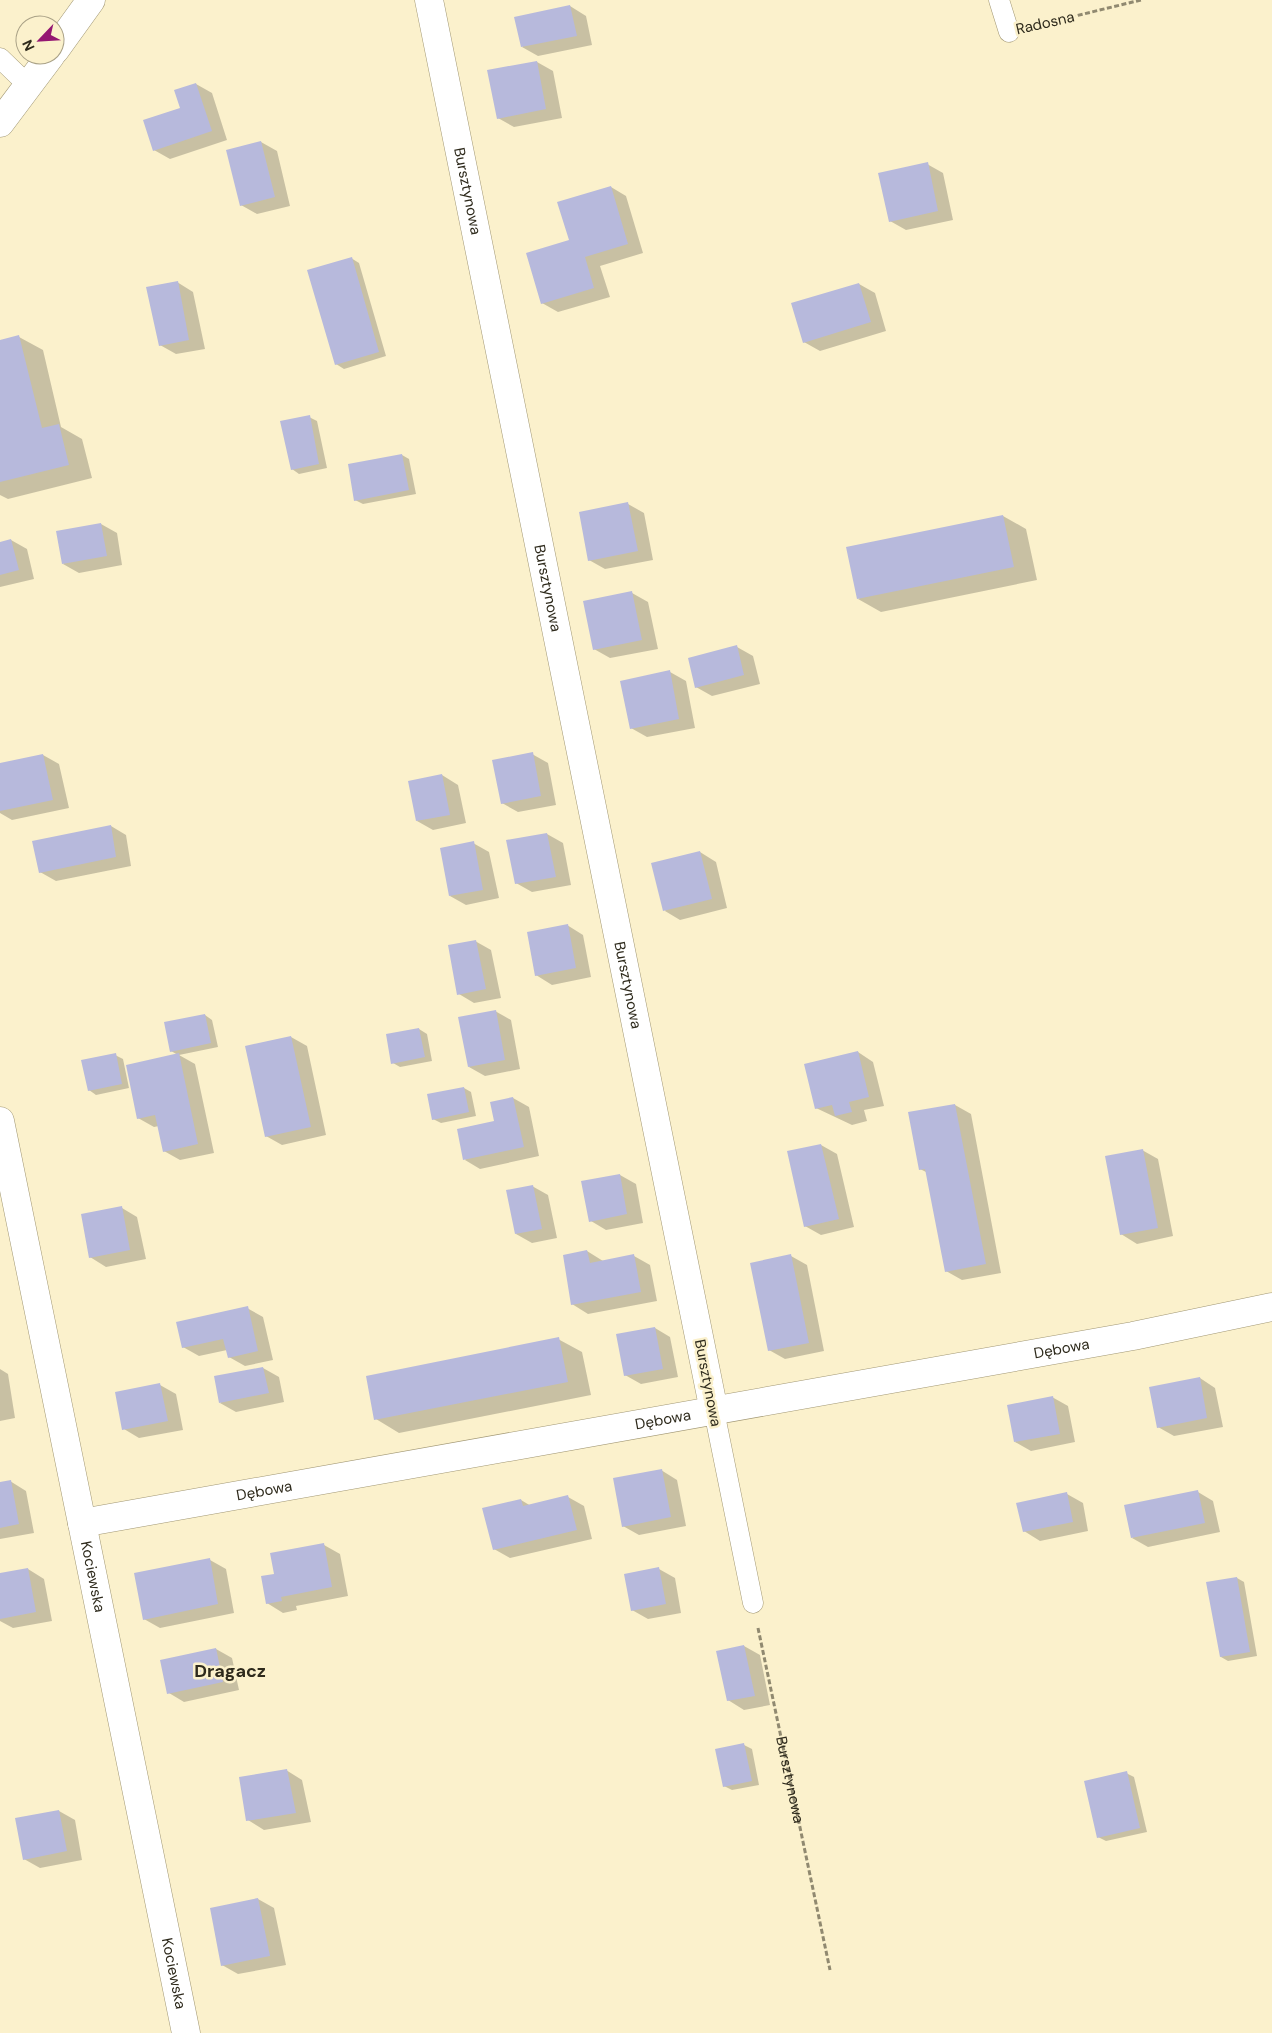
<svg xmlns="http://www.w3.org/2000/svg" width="1272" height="2033" font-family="'DM Sans',sans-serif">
  <rect width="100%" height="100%" fill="#fbf1cc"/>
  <!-- shadow -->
  <path fill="#0003" d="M570,6L586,16L592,45L538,56L522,47Z
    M537,62L553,71L562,118L514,127L498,118Z
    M196,84L212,93L227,140L170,159L154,150Z
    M261,142L277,151L290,206L257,214L241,205Z
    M927,164L943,173L953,220L906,230L890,221Z
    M611,187L626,196L643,253L600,266L610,297L558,312L542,303L571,241Z
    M351,258L359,263L386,356L344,369L336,364Z
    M177,282L193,292L205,349L176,354L160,345Z
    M859,284L875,293L886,331L820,351L804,342Z
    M19,337L43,350L61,427L82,439L92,478L8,499L0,495V341Z
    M309,417L317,421L327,468L299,474L292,469Z
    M402,455L409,459L416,494L363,504L355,500Z
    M628,504L644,513L653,560L605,569L589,560Z
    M1003,516L1026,529L1037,580L881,612L858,599Z
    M101,524L117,533L122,565L79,573L63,564Z
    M11,540L27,549L34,579L0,587V543Z
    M632,593L648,602L658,649L610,658L594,649Z
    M737,647L753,656L760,684L712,696L696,687Z
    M670,672L686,681L695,728L647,737L631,728Z
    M532,754L548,763L556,805L518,812L502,803Z
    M43,755L59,764L69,808L12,820L0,813V764Z
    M442,775L458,785L466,823L433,830L417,821Z
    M111,826L126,835L131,866L56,881L40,872Z
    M547,834L563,843L571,885L532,892L516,883L508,841Z
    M473,843L489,852L499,898L466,905L450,896Z
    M700,852L716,862L727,908L680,920L665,911Z
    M567,925L583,935L591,977L552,985L536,975Z
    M475,941L491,950L501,998L474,1003L459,994Z
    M495,1011L511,1020L520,1069L485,1076L469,1067Z
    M205,1015L212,1020L218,1047L179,1055L195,1064L214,1153L180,1160L164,1151L159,1126L154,1127L138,1118L178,1055L171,1051Z
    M419,1029L427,1034L432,1061L400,1067L393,1063Z
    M291,1037L307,1046L326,1135L282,1145L266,1136Z
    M858,1052L873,1062L884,1106L864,1110L867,1121L852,1125L816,1108Z
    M115,1055L123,1059L129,1088L96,1095L89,1090Z
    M464,1088L471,1092L476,1116L441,1123L433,1119Z
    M513,1098L529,1107L539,1156L480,1169L465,1160Z
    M955,1105L971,1114L1001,1273L962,1280L946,1271L928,1173L920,1169Z
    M821,1145L837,1154L854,1227L821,1235L805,1226Z
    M1142,1150L1158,1159L1173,1236L1137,1244L1121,1234Z
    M620,1175L636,1184L643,1223L606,1230L591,1221Z
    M532,1186L548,1195L557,1238L532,1243L516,1234Z
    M122,1208L137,1217L146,1259L106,1267L90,1257Z
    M587,1251L603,1261L634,1256L650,1265L657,1301L588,1314L572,1304Z
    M791,1256L807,1265L824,1351L785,1359L769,1350Z
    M247,1308L263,1317L273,1360L245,1366L229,1357L227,1350L199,1356L183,1347Z
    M655,1328L670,1337L678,1377L641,1384L625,1375Z
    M558,1339L582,1352L591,1395L399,1433L376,1419Z
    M263,1368L279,1377L284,1402L236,1412L220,1403Z
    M0,1369L8,1374L15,1418L0,1421Z
    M1200,1378L1215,1388L1223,1427L1174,1436L1158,1427Z
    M160,1385L176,1394L183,1430L139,1438L124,1429Z
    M1052,1397L1068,1406L1075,1442L1031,1451L1015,1442Z
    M661,1470L677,1480L686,1526L639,1535L623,1526Z
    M10,1481L26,1491L34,1533L0,1539V1483Z
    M1198,1492L1213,1501L1220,1532L1148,1547L1132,1538Z
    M1067,1494L1083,1503L1088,1531L1040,1541L1024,1531Z
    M568,1497L584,1506L592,1539L510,1558L494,1549L521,1500L531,1506Z
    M324,1545L340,1554L348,1596L296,1606L297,1610L283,1613L267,1603L275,1575Z
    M210,1560L226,1569L234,1613L160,1628L144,1619Z
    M28,1569L44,1579L52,1621L13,1628L0,1621V1575Z
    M659,1569L675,1578L681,1613L648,1619L632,1610Z
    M1237,1578L1244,1582L1257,1656L1228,1661L1221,1657Z
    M744,1646L760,1655L770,1705L744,1710L728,1700Z
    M216,1649L232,1658L239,1690L184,1702L169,1693Z
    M744,1745L752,1749L759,1785L732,1790L724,1786Z
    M286,1770L302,1780L311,1822L264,1830L248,1820Z
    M1126,1773L1134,1777L1147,1832L1106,1841L1098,1837Z
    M59,1811L75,1820L82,1860L40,1868L24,1859Z
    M258,1899L274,1908L286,1965L238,1974L222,1965Z"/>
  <!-- building -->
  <path fill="#b7b9dc" d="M570,5L577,36L521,47L514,17Z
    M537,61L546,109L497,119L487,70Z
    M196,83L212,131L153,151L143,120L180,108L174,90Z
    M261,141L275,197L240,206L226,150Z
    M928,162L938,211L889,222L878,173Z
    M611,186L628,244L585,257L594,288L541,304L526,253L569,240L557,202Z
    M352,257L379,352L335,365L307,270Z
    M178,281L189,340L159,346L146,287Z
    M859,283L871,322L803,343L791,303Z
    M19,335L42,428L59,424L69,465L0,482V340Z
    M310,415L319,464L291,470L280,421Z
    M402,454L409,490L354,501L348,464Z
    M628,502L638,551L588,561L579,512Z
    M1003,515L1014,567L857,599L846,547Z
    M101,523L107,556L62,564L56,531Z
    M11,539L19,570L0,575V542Z
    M632,591L642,640L593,650L583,601Z
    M737,645L744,675L695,688L688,658Z
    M670,670L679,719L630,729L620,681Z
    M533,752L541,796L501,804L492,760Z
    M43,754L53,800L0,811V763Z
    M442,774L450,815L416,821L408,781Z
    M111,825L116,857L39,873L32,841Z
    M547,833L556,877L515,884L506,840Z
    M474,841L483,890L449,896L440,848Z
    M700,851L712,899L663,911L651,863Z
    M568,924L576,968L535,976L527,932Z
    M476,940L486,989L457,995L448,945Z
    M496,1010L505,1060L468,1067L458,1017Z
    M205,1014L211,1043L170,1052L164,1022Z
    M419,1028L425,1057L391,1064L386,1034Z
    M291,1036L311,1127L265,1137L245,1046Z
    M858,1051L869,1097L849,1102L852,1112L835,1116L832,1105L815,1109L804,1064Z
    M116,1053L122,1084L88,1091L81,1060Z
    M179,1053L198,1144L163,1152L155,1115L137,1119L126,1065Z
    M464,1087L469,1112L432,1120L427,1094Z
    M513,1097L524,1147L463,1160L457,1129L494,1121L490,1102Z
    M955,1104L986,1264L945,1272L925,1169L919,1170L908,1112Z
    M821,1144L839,1219L804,1227L787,1151Z
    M1143,1149L1158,1228L1120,1235L1105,1156Z
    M620,1174L627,1214L589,1222L581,1181Z
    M533,1185L542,1229L515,1234L506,1190Z
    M122,1206L130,1250L89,1258L81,1214Z
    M587,1250L590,1263L634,1254L641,1292L571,1305L563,1255Z
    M791,1254L809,1343L768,1351L750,1263Z
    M248,1306L258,1351L228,1358L223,1339L182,1348L176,1322Z
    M655,1327L663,1369L624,1376L616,1334Z
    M559,1337L568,1382L374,1420L366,1376Z
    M263,1367L269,1393L219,1403L214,1376Z
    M1200,1377L1207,1418L1157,1428L1149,1387Z
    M160,1383L168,1421L122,1430L115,1392Z
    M1053,1396L1060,1434L1014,1442L1007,1405Z
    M662,1469L671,1517L622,1527L613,1478Z
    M11,1480L19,1524L0,1528V1482Z
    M1198,1490L1205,1523L1131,1538L1124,1505Z
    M1067,1492L1073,1522L1023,1532L1016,1503Z
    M568,1495L577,1530L493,1550L482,1508L521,1499L523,1506Z
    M324,1543L332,1587L281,1597L282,1601L266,1604L261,1576L274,1574L270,1553Z
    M210,1558L218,1604L143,1620L134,1573Z
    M659,1567L666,1604L631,1611L624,1574Z
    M28,1568L36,1612L0,1619V1573Z
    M1237,1577L1250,1652L1220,1657L1206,1582Z
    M744,1645L755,1696L727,1701L716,1651Z
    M216,1648L223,1682L167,1694L160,1660Z
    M744,1743L752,1781L723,1787L715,1749Z
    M287,1769L296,1813L246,1821L239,1777Z
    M1127,1771L1140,1828L1097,1838L1084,1781Z
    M59,1810L67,1851L23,1860L15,1818Z
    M258,1898L270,1956L221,1966L210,1908Z"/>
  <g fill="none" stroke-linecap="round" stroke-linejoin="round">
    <defs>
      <path id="lane" d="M999,0L1009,32
        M0,58L29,86
        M714,1411L753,1603"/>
      <g id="street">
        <path id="s2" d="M429,0L714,1411"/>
        <path d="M55,50L91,0"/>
        <path d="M0,123L51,55"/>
        <path id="s3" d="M0,1121L186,2033"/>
        <path id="s4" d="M82,1523L1133,1336L1272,1307"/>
      </g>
    </defs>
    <!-- lane casing -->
    <use href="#lane" stroke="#a19774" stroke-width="21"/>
    <!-- street casing -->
    <use href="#street" stroke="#a19774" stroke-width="29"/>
    <!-- path -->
    <g stroke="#908970" stroke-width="3" stroke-dasharray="5 2.5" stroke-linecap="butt">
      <path d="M1034,26L1141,0"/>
      <path id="s1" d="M758,1628L830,1970"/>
    </g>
    <!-- lane -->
    <use href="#lane" stroke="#fff" stroke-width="20"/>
    <!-- street -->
    <use href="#street" stroke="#fff" stroke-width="28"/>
  </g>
  <g text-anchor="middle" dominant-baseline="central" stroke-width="5" stroke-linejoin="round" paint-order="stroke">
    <!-- street labels -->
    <g font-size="15" fill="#2e2a1c" stroke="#fbf1cc">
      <text transform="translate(1045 23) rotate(-13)">Radosna</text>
      <text stroke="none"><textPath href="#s2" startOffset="195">Bursztynowa</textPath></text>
      <text stroke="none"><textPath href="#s2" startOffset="600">Bursztynowa</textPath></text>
      <text stroke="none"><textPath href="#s2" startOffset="1005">Bursztynowa</textPath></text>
      <text stroke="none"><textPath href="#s4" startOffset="995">Dębowa</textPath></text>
      <text transform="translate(708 1383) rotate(79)">Bursztynowa</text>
      <text stroke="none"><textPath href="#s4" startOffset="590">Dębowa</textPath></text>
      <text stroke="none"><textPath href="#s4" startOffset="185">Dębowa</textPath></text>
      <text stroke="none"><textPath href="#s3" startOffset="465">Kociewska</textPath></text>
      <text stroke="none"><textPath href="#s1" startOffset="155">Bursztynowa</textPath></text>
      <text stroke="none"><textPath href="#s3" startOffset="870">Kociewska</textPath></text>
    </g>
    <!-- quarter labels -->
    <g font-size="18" font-weight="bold" fill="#2e2a1c" stroke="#fbf1cc">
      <text x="230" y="1671">Dragacz</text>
    </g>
  </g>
  <!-- north arrow -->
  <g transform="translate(40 40) rotate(245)"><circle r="24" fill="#fbf1cc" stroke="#a9a186"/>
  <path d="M0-4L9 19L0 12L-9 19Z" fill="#941772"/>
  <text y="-8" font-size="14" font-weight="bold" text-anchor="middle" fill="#2e2a1c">N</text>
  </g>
</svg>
